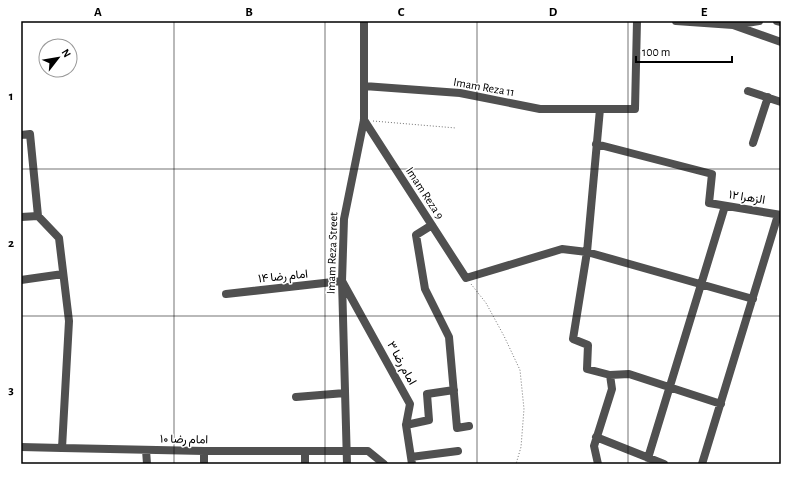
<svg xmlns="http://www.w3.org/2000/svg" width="802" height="485" font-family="'Alegreya Sans',Vazirmatn,sans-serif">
  <rect width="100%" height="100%" fill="#fff"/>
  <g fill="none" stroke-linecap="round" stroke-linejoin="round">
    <!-- path -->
    <path stroke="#727272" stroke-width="1" stroke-dasharray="1 2" stroke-linecap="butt" d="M373,121L456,128
      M471,284L486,303L504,336L520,370L524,409L521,447L516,464"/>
    <!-- minor -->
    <path stroke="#505050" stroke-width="8" d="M676,21L733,25L781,42
      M777,21L781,22
      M734,25L759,21
      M364,86L460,93L540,109H635L637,21
      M748,91L781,102
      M600,109L587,252L573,339L588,345L587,369L610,375L629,374L721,404
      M364,120L466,278L562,249L587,252L753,299
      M21,135L30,134L38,216L59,238L69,321L62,448
      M753,143L768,97
      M596,144L712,174L709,203L781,215
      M21,217L38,216
      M432,225L416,235L425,289L449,337L457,428L469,426
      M21,280L63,274
      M226,294L342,281L410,404L406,425L412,464
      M296,397L345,393
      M406,425L429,420L427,394L454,390
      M596,437L664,464
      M21,447L62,448L204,451H368L384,464
      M146,450L147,464
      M305,451V464
      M411,457L458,451
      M648,458L725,206
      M204,464V451
      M347,464L342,281L344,219L364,120V21
      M598,464L594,446L612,389L610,375
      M702,464L778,215"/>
  </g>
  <!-- grid -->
  <path fill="none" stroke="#000" stroke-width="1" stroke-opacity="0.55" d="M174,21V464M325,21V464M477,21V464M628,21V464M21,169H781M21,316H781"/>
  <g text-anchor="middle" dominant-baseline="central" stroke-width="3" stroke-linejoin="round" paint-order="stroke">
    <!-- street labels -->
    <g font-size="12" fill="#000" stroke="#fff">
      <text transform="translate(484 87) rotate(10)">Imam Reza 11</text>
      <text transform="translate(425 193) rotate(57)">Imam Reza 9</text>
      <text transform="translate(747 197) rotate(9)">الزهرا ۱۲</text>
      <text transform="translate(332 253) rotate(-88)">Imam Reza Street</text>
      <text transform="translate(283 276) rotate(-6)">امام رضا ۱۴</text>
      <text transform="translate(402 363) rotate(61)">امام رضا ۳</text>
      <text transform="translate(184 439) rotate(1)">امام رضا ۱۰</text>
    </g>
  </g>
  <!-- border -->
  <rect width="802" height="485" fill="none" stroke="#ffffff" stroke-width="44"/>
  <!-- north arrow -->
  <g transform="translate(58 58) rotate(59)"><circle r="19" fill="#ffffff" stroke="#999999"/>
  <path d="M0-3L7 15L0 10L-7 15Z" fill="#000000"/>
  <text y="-6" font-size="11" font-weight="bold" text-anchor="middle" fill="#000000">N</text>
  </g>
  <!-- scale -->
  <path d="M636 56v6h96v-6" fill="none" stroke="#000000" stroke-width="2"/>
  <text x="642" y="56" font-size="12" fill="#000000" stroke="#ffffff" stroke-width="3" paint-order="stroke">100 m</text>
  <rect x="22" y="22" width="758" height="441" fill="none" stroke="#000" stroke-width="1.5"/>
  <g font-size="13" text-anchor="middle" font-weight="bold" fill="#000">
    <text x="98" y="16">A</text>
    <text x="249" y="16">B</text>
    <text x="401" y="16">C</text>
    <text x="553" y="16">D</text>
    <text x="704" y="16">E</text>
    <text x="11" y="100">1</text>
    <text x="11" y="247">2</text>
    <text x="11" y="394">3</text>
  </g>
</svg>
